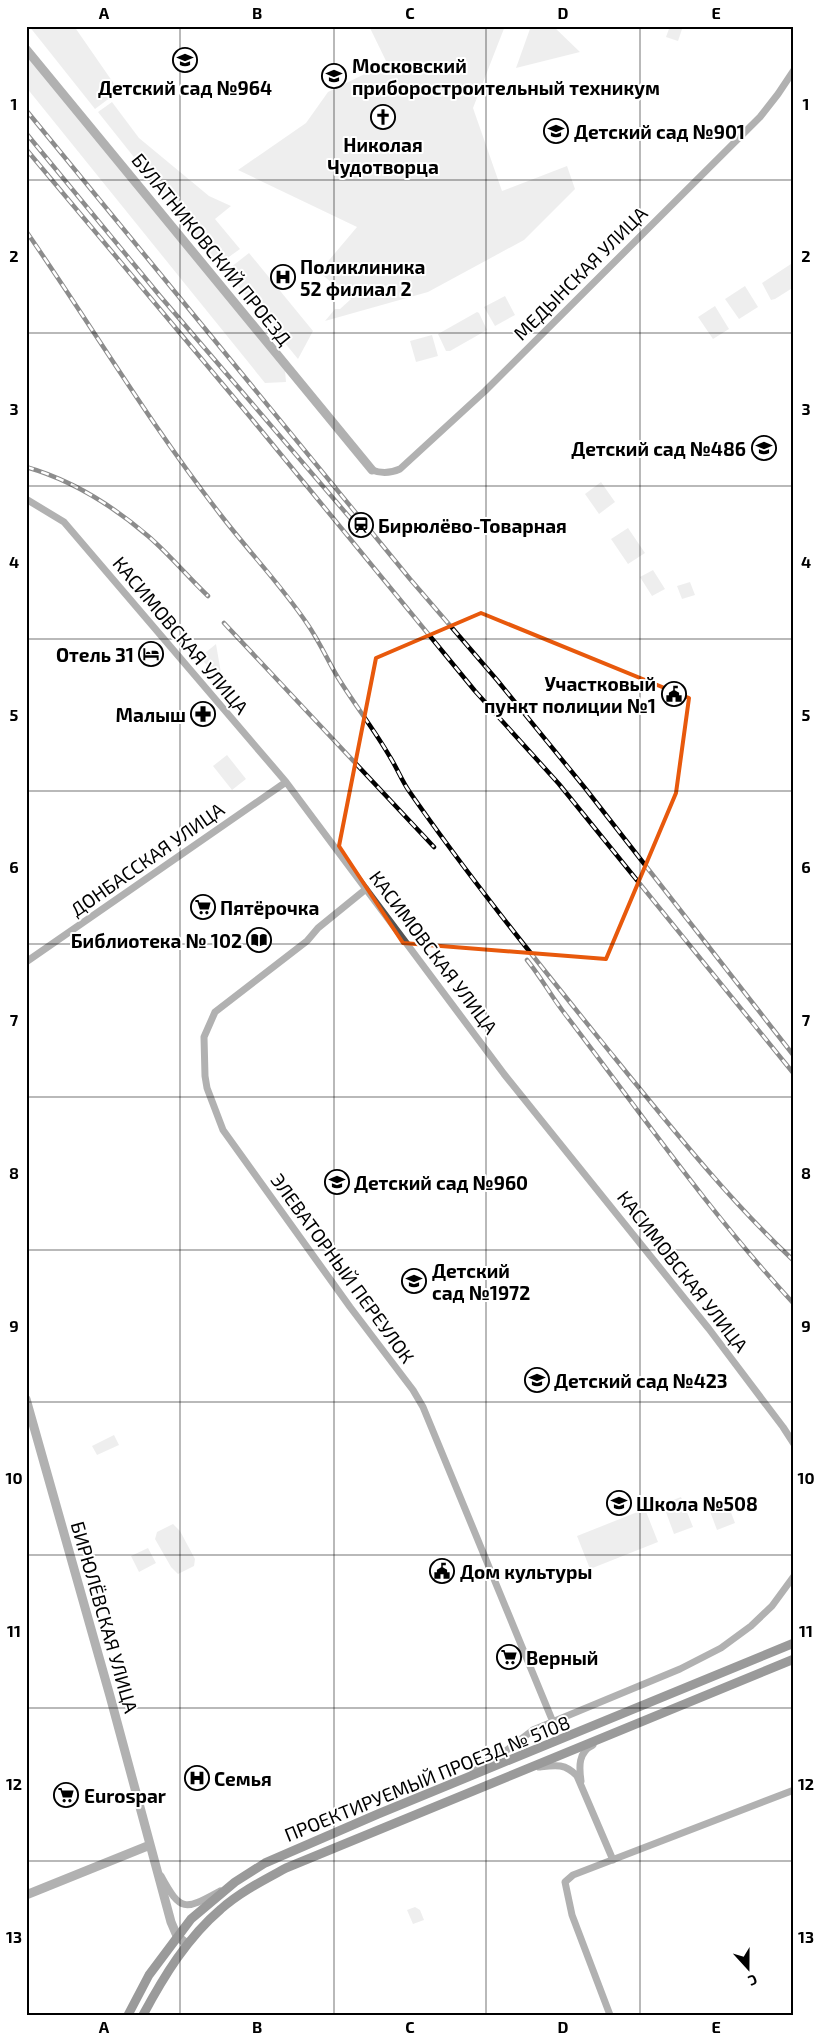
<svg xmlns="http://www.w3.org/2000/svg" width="820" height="2041" font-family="'Exo 2',sans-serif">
  <rect width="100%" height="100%" fill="#fff"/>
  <!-- green -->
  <path fill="#dadada" d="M29,26H74L119,91L95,109Z
    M369,26H505L473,108L502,191L567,166L575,189L524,240L428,292L325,321L335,309H340L351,299L319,272L357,227L238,170L306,123L328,92L387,63Z
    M531,26H553L580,52L516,68Z
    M670,26H683L678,41L666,37Z
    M26,55L285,370L286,382L265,383L26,87Z
    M112,102L139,138L209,196L231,206L215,219L240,249L219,264L98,112Z
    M249,253L313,331L298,359L226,271Z
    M794,262V287L775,299L771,300L762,283Z
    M745,286L758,307L739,319L725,299Z
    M505,296L515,315L495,326L484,307Z
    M715,306L729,329L713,339L698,317Z
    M477,312L479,313L487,330L450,351H446L438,334Z
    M432,335L438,356L416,362L410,341Z
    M601,482L615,502L599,514L585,494Z
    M628,528L645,553L628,564L611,539Z
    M653,570L665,589L652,596L640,577Z
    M690,582L695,595L682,599L677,586Z
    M216,644L223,685L200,657Z
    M227,755L246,779L232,790L213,766Z
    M114,1435L119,1445L97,1455L92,1446Z
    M681,1497L693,1527L674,1534L663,1504Z
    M726,1499L735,1523L717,1530L708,1506Z
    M645,1509L658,1542L590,1569L577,1536Z
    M173,1524L180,1531L195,1559L194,1566L178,1574L171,1567L155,1539L157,1532Z
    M148,1548L156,1563L139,1572L131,1556Z
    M415,1907L420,1910L424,1920L413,1924L407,1910Z"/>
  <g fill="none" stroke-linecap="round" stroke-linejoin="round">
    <!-- minor -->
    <path stroke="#535353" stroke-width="7" d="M372,470C382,474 391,473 400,469L485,391L760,117L778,94L794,70
      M26,499L64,522L286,782L504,1074L709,1329L783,1427L794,1444
      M366,889L318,928L307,941L215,1012L204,1037L205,1076L207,1088L223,1130L350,1307L413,1390L423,1407L553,1722
      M26,962L286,782
      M539,1767C555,1765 565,1763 577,1776L613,1860
      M473,1772L507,1750L533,1730L680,1669L721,1648L751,1626L772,1606L794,1576
      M581,1781C579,1767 578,1752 593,1745
      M161,1876C181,1913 185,1910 220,1891
      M610,2015L572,1915L565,1882L573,1875L794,1790"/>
    <!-- tertiary -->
    <path stroke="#535353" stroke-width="9" d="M26,49L372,470
      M26,1399L110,1696L171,1922L177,1936L187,1944
      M26,1895L150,1845"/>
    <!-- secondary -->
    <path stroke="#202020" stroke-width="9" d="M128,2015L149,1975L191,1919L235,1882L265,1863L378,1814L794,1643
      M143,2015C164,1976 187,1938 221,1909C240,1892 264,1880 286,1868L794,1659"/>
    <defs>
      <path id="rail" d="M26,110L410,579L497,680L585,788L794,1056
        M26,133L160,296L363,533
        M26,149L251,418L475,691L559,784L794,1074
        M26,231C91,325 150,424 220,514C249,552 282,586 308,625C319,641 327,659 337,676C354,704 374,729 390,757C397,768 402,781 409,791C473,883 544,970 614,1057C671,1127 728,1199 794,1261
        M26,467C72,480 113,506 148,536C169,554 188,577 208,596
        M224,623L434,847
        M527,960C540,976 550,994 562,1010C638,1109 709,1212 794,1304"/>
    </defs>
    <!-- rail casing -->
    <use href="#rail" stroke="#000" stroke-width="4.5"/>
    <!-- rail -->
    <use href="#rail" stroke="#fff" stroke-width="2.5" stroke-dasharray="8" stroke-linecap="butt"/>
  </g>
  <!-- marked area -->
  <path d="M0 0H820V2041H0ZM481,613L689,698L676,793L606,959L403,943L339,846L376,658Z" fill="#fff" fill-opacity=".55" fill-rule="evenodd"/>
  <path fill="none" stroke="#e8590c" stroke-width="4" stroke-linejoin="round" d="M481,613L689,698L676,793L606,959L403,943L339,846L376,658Z"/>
  <!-- grid -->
  <path fill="none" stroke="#000" stroke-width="1" stroke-opacity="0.55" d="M180,26V2015M334,26V2015M486,26V2015M640,26V2015M26,180H794M26,333H794M26,486H794M26,639H794M26,791H794M26,944H794M26,1097H794M26,1250H794M26,1402H794M26,1555H794M26,1708H794M26,1861H794"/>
  <!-- icons -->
  <defs>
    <symbol id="school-ring" viewBox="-11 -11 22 22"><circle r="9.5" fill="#fff" stroke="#000" stroke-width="1.5"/><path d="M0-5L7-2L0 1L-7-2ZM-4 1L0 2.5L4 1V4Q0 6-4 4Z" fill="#000"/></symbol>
    <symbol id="university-ring" viewBox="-11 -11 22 22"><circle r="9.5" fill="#fff" stroke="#000" stroke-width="1.5"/><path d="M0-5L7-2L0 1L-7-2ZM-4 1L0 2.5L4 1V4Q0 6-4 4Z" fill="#000"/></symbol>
    <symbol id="church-ring" viewBox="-11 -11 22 22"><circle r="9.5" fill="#fff" stroke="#000" stroke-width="1.5"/><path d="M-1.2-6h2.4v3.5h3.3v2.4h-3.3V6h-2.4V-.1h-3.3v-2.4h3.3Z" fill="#000"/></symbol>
    <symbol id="hospital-ring" viewBox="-11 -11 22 22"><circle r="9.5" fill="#fff" stroke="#000" stroke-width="1.5"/><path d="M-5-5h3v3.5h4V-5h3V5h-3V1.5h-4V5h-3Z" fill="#000"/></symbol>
    <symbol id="station-ring" viewBox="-11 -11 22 22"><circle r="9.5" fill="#fff" stroke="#000" stroke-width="1.5"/><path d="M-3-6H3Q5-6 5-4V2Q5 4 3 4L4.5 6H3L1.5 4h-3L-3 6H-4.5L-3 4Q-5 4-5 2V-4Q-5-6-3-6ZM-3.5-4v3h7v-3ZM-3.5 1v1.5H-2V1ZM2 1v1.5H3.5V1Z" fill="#000"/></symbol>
    <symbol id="hotel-ring" viewBox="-11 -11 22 22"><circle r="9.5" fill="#fff" stroke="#000" stroke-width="1.5"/><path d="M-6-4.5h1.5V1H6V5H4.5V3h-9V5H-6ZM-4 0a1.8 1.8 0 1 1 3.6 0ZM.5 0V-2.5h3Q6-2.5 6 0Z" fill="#000"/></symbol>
    <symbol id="civic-ring" viewBox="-11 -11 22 22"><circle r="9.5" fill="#fff" stroke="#000" stroke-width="1.5"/><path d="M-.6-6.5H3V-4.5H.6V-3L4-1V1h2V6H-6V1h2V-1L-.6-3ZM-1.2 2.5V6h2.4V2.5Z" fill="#000"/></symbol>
    <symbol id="pharmacy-ring" viewBox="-11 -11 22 22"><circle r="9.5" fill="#fff" stroke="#000" stroke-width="1.5"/><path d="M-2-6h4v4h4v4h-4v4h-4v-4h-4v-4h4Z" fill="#000"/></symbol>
    <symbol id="supermarket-ring" viewBox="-11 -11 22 22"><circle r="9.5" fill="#fff" stroke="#000" stroke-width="1.5"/><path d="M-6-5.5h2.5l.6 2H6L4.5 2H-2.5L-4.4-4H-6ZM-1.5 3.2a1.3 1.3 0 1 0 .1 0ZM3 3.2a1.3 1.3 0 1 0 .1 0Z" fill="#000"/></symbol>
    <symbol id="library-ring" viewBox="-11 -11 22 22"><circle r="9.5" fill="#fff" stroke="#000" stroke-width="1.5"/><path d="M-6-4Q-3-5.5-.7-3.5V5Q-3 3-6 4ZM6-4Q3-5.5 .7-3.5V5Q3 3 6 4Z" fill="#000"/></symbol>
  </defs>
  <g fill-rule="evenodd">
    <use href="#school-ring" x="171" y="46" width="28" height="28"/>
    <use href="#university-ring" x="320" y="62" width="28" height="28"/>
    <use href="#church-ring" x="369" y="103" width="28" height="28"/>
    <use href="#school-ring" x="542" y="117" width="28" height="28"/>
    <use href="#hospital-ring" x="269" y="263" width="28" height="28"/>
    <use href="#school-ring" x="750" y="434" width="28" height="28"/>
    <use href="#station-ring" x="347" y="511" width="28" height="28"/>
    <use href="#hotel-ring" x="137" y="640" width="28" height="28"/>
    <use href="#civic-ring" x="660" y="680" width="28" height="28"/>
    <use href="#pharmacy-ring" x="189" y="700" width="28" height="28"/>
    <use href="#supermarket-ring" x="189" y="893" width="28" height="28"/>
    <use href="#library-ring" x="245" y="926" width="28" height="28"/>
    <use href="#school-ring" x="323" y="1168" width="28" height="28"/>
    <use href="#school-ring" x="400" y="1267" width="28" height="28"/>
    <use href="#school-ring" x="523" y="1366" width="28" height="28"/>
    <use href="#school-ring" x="605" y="1489" width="28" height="28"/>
    <use href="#civic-ring" x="428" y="1557" width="28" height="28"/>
    <use href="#supermarket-ring" x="495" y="1643" width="28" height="28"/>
    <use href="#hospital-ring" x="183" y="1764" width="28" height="28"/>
    <use href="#supermarket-ring" x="52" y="1781" width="28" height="28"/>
  </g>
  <g text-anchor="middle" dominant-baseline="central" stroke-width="4" stroke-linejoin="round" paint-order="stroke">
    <!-- poi labels -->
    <g font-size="19" font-weight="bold" fill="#000" stroke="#fff" text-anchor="start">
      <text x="352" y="65">Московский<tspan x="352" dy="22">приборостроительный техникум</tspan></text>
      <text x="185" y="87" text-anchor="middle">Детский сад №964</text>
      <text x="574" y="131">Детский сад №901</text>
      <text x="383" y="144" text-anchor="middle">Николая<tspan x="383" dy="22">Чудотворца</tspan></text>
      <text x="300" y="266">Поликлиника<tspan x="300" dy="22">52 филиал 2</tspan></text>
      <text x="746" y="448" text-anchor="end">Детский сад №486</text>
      <text x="378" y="525">Бирюлёво-Товарная</text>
      <text x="134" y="654" text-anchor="end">Отель 31</text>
      <text x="656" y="683" text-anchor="end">Участковый<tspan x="656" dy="22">пункт полиции №1</tspan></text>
      <text x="186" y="714" text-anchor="end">Малыш</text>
      <text x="220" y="907">Пятёрочка</text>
      <text x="242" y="940" text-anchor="end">Библиотека № 102</text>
      <text x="354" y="1182">Детский сад №960</text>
      <text x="432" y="1270">Детский<tspan x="432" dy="22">сад №1972</tspan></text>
      <text x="554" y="1380">Детский сад №423</text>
      <text x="636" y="1503">Школа №508</text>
      <text x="460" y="1571">Дом культуры</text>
      <text x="526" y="1657">Верный</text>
      <text x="214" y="1778">Семья</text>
      <text x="84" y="1795">Eurospar</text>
    </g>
    <!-- street labels -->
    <g font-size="19" fill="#000" stroke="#fff">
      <text transform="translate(212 249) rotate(51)">БУЛАТНИКОВСКИЙ ПРОЕЗД</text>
      <text transform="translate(580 273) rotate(-45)">МЕДЫНСКАЯ УЛИЦА</text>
      <text transform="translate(181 635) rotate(50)">КАСИМОВСКАЯ УЛИЦА</text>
      <text transform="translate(147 859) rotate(-35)">ДОНБАССКАЯ УЛИЦА</text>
      <text transform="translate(434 952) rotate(53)">КАСИМОВСКАЯ УЛИЦА</text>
      <text transform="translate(343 1268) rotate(54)">ЭЛЕВАТОРНЫЙ ПЕРЕУЛОК</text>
      <text transform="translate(683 1271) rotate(52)">КАСИМОВСКАЯ УЛИЦА</text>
      <text transform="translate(105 1617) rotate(74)">БИРЮЛЁВСКАЯ УЛИЦА</text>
      <text transform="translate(427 1778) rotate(-22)">ПРОЕКТИРУЕМЫЙ ПРОЕЗД № 5108</text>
    </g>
  </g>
  <!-- border -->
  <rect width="820" height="2041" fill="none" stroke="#ffffff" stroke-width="55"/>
  <!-- north arrow -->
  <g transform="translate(748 1968) rotate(159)" stroke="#ffffff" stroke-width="4" paint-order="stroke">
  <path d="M0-4L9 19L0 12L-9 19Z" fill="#000000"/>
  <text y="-8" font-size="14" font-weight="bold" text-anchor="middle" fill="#000000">С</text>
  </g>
  <rect x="28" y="28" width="764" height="1986" fill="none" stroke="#000" stroke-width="2"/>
  <g font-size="16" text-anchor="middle" font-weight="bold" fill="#000">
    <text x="104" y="19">A</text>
    <text x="257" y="19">B</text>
    <text x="410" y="19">C</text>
    <text x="563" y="19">D</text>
    <text x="716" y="19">E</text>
    <text x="14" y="110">1</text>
    <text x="806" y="110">1</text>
    <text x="14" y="262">2</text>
    <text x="806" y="262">2</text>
    <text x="14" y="415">3</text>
    <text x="806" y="415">3</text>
    <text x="14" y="568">4</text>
    <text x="806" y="568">4</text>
    <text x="14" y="721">5</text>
    <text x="806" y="721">5</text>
    <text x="14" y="873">6</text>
    <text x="806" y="873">6</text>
    <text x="14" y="1026">7</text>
    <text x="806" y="1026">7</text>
    <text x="14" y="1179">8</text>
    <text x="806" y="1179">8</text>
    <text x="14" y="1332">9</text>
    <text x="806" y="1332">9</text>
    <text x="14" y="1484">10</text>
    <text x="806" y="1484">10</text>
    <text x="14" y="1637">11</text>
    <text x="806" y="1637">11</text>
    <text x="14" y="1790">12</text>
    <text x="806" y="1790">12</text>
    <text x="14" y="1943">13</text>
    <text x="806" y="1943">13</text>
    <text x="104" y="2033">A</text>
    <text x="257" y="2033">B</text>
    <text x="410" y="2033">C</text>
    <text x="563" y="2033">D</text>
    <text x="716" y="2033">E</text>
  </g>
</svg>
